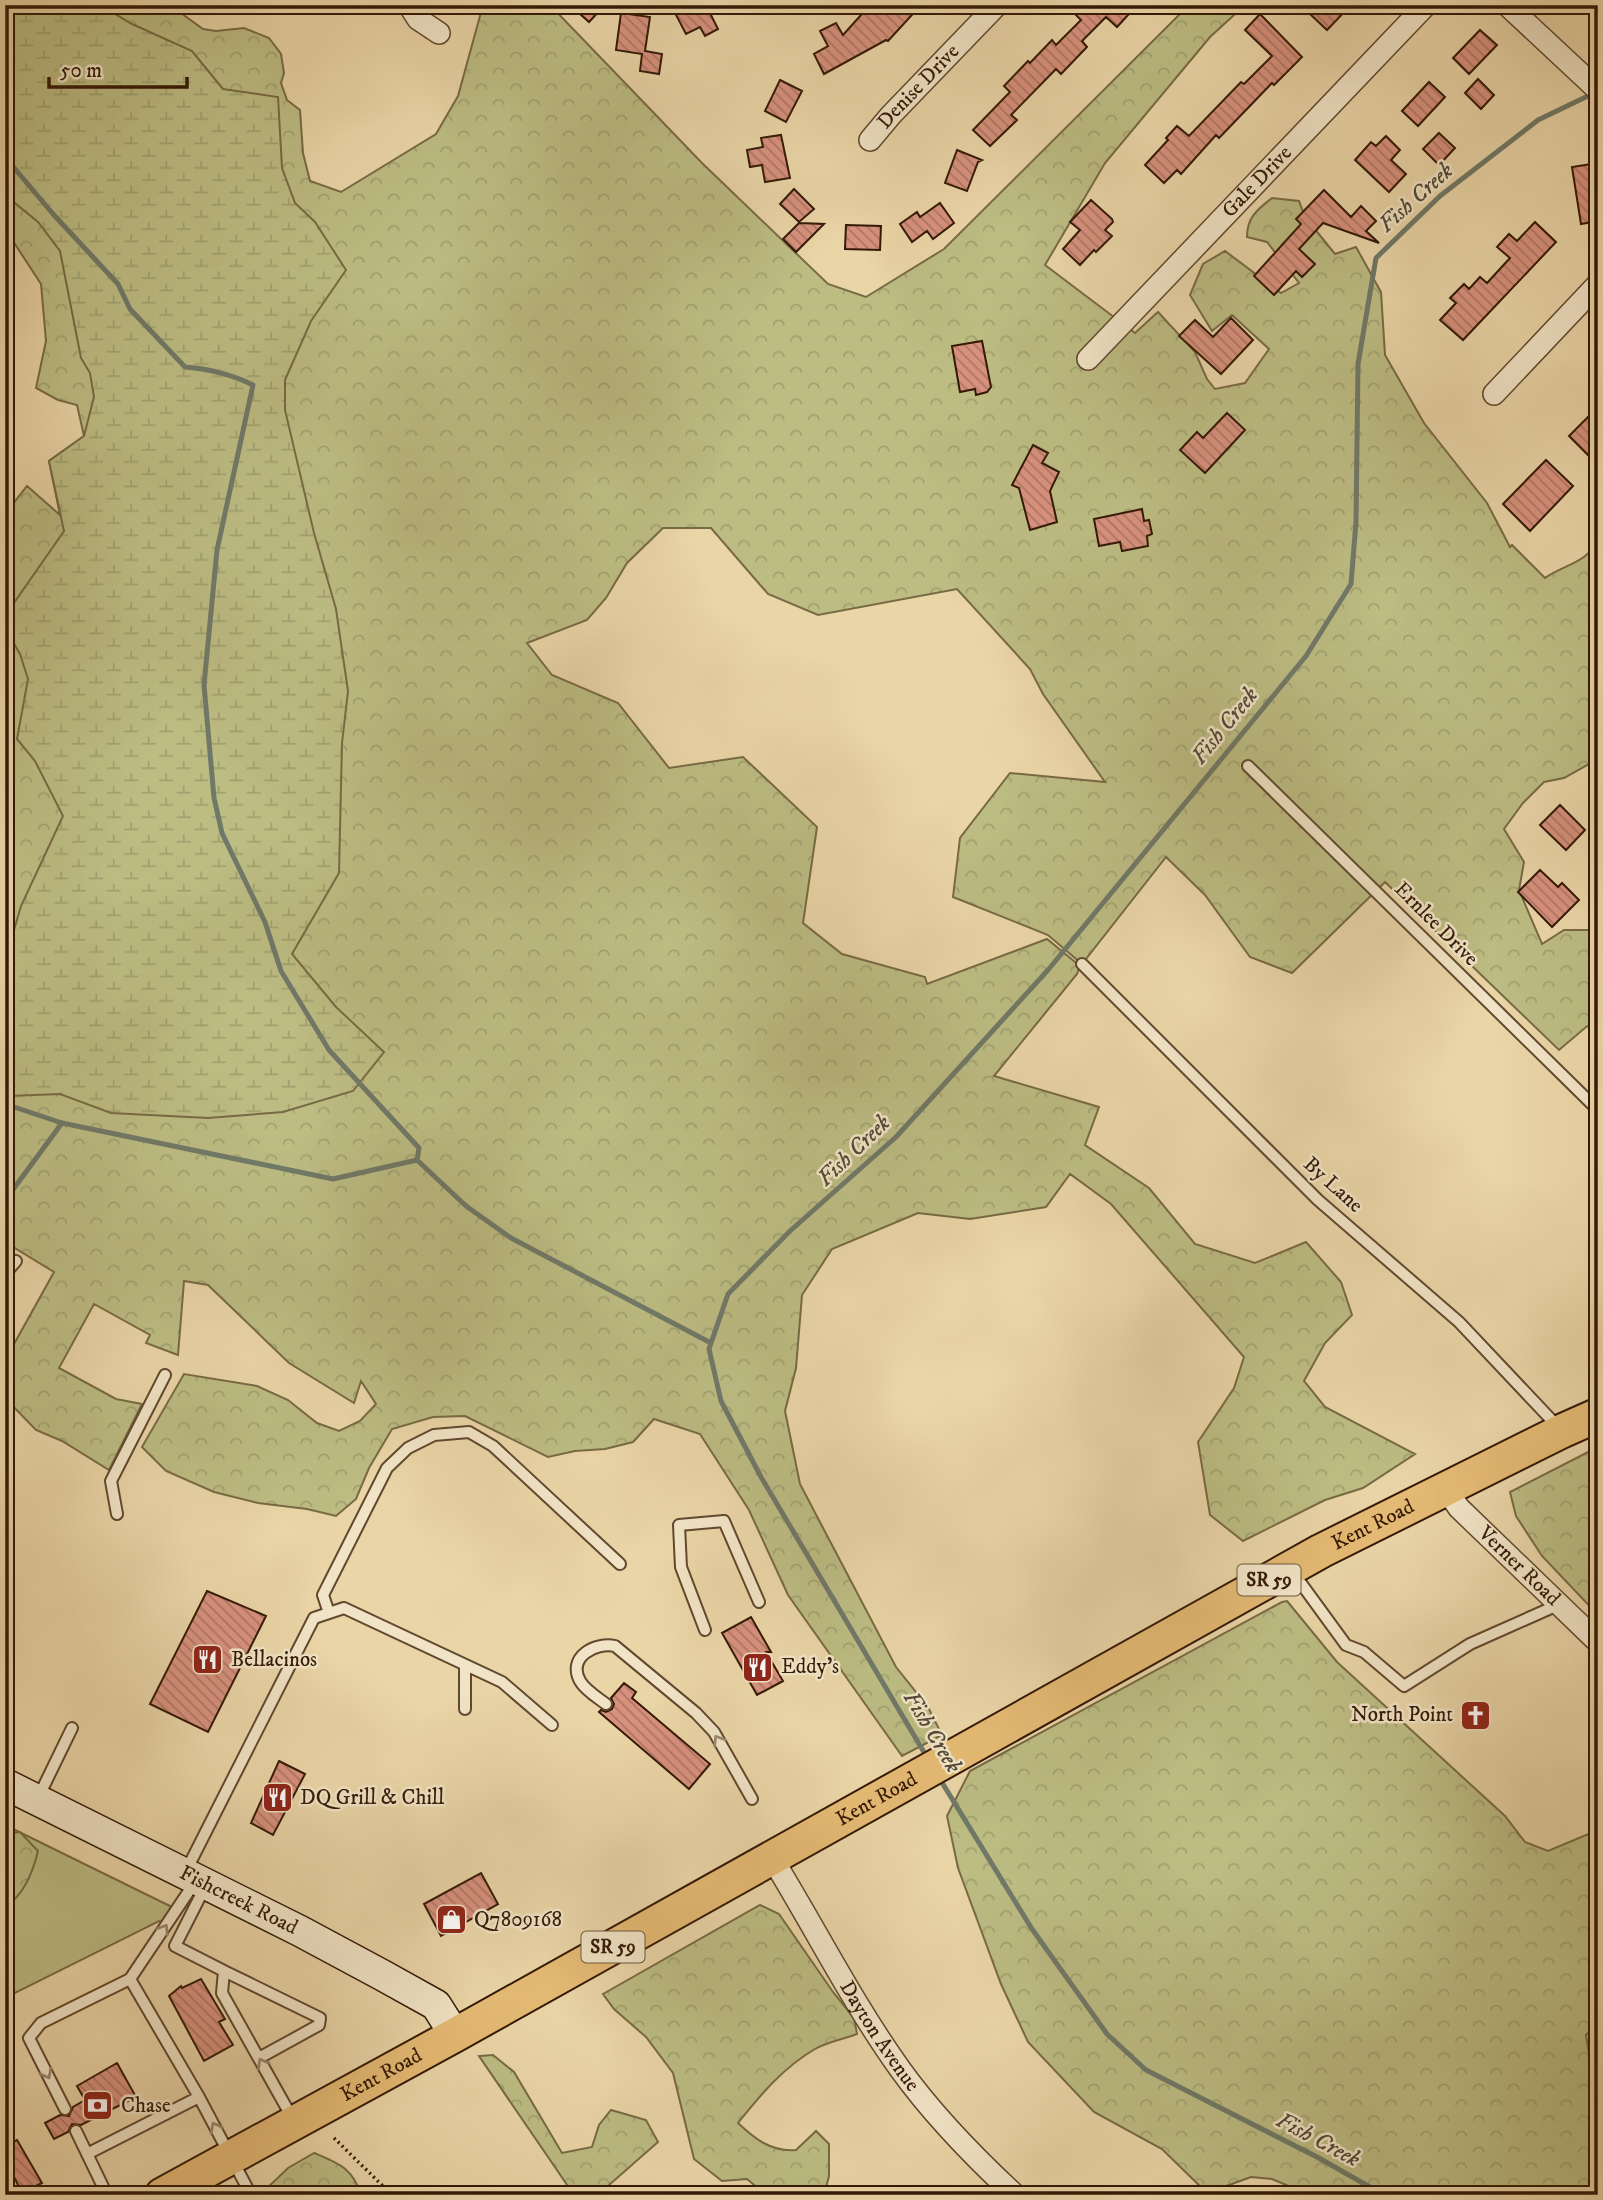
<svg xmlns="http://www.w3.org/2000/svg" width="1603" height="2200" font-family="'IM FELL DW Pica',serif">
  <defs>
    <pattern id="forest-crowns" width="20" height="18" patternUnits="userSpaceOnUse" patternTransform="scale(1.75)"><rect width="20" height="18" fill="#bcbc83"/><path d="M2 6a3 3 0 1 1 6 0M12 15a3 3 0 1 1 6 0" fill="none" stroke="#a2a170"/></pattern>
    <pattern id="wetland-marsh" width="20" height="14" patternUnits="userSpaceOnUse" patternTransform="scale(1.75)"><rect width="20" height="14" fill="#bcbc83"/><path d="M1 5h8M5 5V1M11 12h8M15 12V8" fill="none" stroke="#a2a170"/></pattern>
    <pattern id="building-back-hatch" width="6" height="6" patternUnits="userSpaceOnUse" patternTransform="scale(1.75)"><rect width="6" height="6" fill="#d8917e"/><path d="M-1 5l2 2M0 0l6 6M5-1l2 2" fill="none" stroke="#b07665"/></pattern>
  </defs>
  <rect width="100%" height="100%" fill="#ead5a7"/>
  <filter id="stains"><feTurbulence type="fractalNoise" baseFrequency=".00286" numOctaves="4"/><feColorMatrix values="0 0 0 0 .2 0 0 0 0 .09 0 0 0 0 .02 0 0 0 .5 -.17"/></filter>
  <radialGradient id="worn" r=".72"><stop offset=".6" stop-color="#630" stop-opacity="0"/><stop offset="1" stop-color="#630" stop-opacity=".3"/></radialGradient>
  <!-- green -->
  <path fill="#bcbc83" stroke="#786a44" stroke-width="2" d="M5,1825L176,1909L167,1924L159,1921L5,1998Z"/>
  <!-- forest -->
  <path fill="url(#forest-crowns)" stroke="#786a44" stroke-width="2" d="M5,5H170L203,29L216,31L244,28L269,38L281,54L284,73L281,83L287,100L300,110L303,153L310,181L341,192L436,134L458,96L483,5H550L702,163L828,284L866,297L944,249L1189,5H1245L1210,37L1105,163L1045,265L1135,333L1158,312L1195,352L1207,379L1215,389L1245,383L1269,349L1232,315L1212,331L1190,295L1203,264L1225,251L1281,293L1299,283L1267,242L1247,237C1247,217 1257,210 1272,198L1299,201L1305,217L1335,254L1356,247L1381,292L1385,355L1424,423L1487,503L1510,547L1512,545L1545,578C1565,564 1589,563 1598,538V616L1591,624L1598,630V759L1564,778L1544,782L1523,803L1504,829L1524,862L1519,890L1542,944L1564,930H1598V1021L1586,1027L1559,1050L1385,882L1292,973L1250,957L1205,895L1166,857L1082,964L1048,935L953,897L960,838L1010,773L1105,782L1043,694L1030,669L957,589L818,615L768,594L711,528H663L627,563L606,598L587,620L527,643L552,675L618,703L669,768L743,757L817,827L803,923L842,954L925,977L927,984L1047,939L1080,966L1077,974L994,1076L1099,1107L1085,1145L1149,1188L1195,1244L1255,1263L1306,1242L1341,1282L1352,1315L1325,1343L1304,1381L1325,1407L1415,1454L1363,1488L1325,1500L1243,1541L1210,1515L1198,1442L1234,1388L1244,1357L1111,1204L1070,1174L1046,1207L970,1219L918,1213L832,1249L802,1295L796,1368L785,1411L800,1484L896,1667L928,1707L942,1735L902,1756L788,1595L749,1510L700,1434L654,1419L633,1442L605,1449L575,1451L548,1457L465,1416L433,1417L392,1429L369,1468L356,1499L336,1516L307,1509L258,1503L214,1492L166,1471L142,1447L184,1374L257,1386L288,1400L317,1423L339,1431L360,1421L376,1404L361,1381L354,1403L289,1363L208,1285L184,1281L178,1355L146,1343L150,1335L94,1304L59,1368L116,1399L142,1404L109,1470L62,1441L36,1430L5,1398V1342L14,1344L54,1272L5,1242V1183L7,1180L5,1176V514L27,486L60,515L49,461L84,436L77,405L58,400L36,388L46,341L41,284L9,235L5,233Z
    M1598,1447V1615L1542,1556L1516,1516L1510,1492Z
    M1287,1601L1337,1662L1505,1816L1525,1842L1548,1851L1598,1830V2024L1586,2035L1592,2074L1598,2083V2195H1310L1272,2179L1251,2177L1207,2193L1162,2149L1094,2112L1028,2042L1001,1984L958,1868L947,1816L970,1771L1282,1602Z
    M20,1832L38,1851C33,1872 24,1895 5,1907V1834Z
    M760,1905L779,1914L833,1992L854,2018L857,2034C844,2039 827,2042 815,2049C784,2067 760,2095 738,2123C755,2139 771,2152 796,2150L816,2131L829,2144V2176L824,2195H766L747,2179L722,2181L694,2159L673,2073L646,2037L614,2009L603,1994Z
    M493,2055L514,2072L562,2153L592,2147L599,2125L611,2110L646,2120L658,2142L609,2185L612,2195H574L479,2056Z
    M314,2153C338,2163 353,2168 361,2195H265L264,2191L288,2168Z"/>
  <!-- wetland -->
  <path fill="url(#wetland-marsh)" stroke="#786a44" stroke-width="2" d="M5,5H100L132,24L192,51L223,89L278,97L282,168L295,203L315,222L346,270L311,321L285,380V410L314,533L336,609L348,691L342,743L339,873L292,954L336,1007L384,1052L353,1091L283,1112L208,1118L111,1113L60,1094L9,1096L5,1093V961L21,906L63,816L35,761L17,739L28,679L20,654L6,630L14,603L64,531L49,461L84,436L94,397L90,373L81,358L60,251L38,222L5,195Z"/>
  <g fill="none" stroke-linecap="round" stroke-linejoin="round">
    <!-- stream -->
    <path stroke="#707968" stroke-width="5" d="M5,157L53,214L118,284L130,309L185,367C209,369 231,374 253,385L217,550L204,685L214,798L222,833L265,922L281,971L329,1050L419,1148L417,1160L466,1206L511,1238L711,1343
      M5,1104L62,1123L333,1179L417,1160
      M5,1220L12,1214L9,1195L62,1123
      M928,1759L761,1477L721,1401L709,1349L728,1294L790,1231L896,1137L1048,970L1306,656L1351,584L1356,522L1358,364L1376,258L1440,196L1538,120L1592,94
      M938,1776L1032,1929L1107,2034L1146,2070L1317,2157L1384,2195"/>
  </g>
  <!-- building -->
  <path fill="url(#building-back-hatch)" stroke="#331906" stroke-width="2" d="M570,5H605L589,22Z
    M689,5H706L718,29L705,36L700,27L686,34L675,13Z
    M870,5H921L888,41L886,40L824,74L814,54L828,46L820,31L836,23L843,35Z
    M1084,5H1117L1128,15L1117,27L1106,17L1082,41L1087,47L1061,74L1056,69L1011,115L1017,120L990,146L973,130L1010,92L1004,86L1028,61L1030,63L1052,40L1056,45L1081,20L1075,14Z
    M1321,5H1351L1327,30L1311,15Z
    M621,13L650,17L645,51L662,54L659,74L640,71L642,54L616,50Z
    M1260,14L1302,57L1274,85L1272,83L1219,138L1216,135L1181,174L1177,170L1164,183L1145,165L1168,140L1166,138L1177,126L1189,136L1241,82L1244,84L1272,56L1245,30Z
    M1480,30L1497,45L1469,74L1453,58Z
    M1478,79L1494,95L1481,109L1465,93Z
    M780,80L802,91L786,122L765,111Z
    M1429,82L1445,97L1418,126L1402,111Z
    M1439,133L1455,148L1439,165L1423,149Z
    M781,135L790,178L765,182L762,165L750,167L747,150L763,147L761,138Z
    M1386,136L1400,150L1391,160L1406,174L1389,192L1355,160L1371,142L1376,146Z
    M957,150L982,160L978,162L967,191L945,183Z
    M1598,163V221L1581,224L1572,167Z
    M794,189L814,209L799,222L780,204Z
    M1324,190L1351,217L1361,206L1376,221L1366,231L1379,243L1323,223L1299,249L1315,264L1302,277L1296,271L1274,295L1254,276L1301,224L1296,219Z
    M1091,200L1112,219L1113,222L1105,230L1112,236L1096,252L1094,250L1080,265L1063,249L1080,230L1070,222Z
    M940,203L954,223L933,239L927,231L912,242L900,224L917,212L920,217Z
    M1535,222L1556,242L1463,340L1440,320L1456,303L1450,298L1464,284L1469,289L1480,277L1487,283L1510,258L1497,247L1509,234L1517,241Z
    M799,223L824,224L796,252L783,239Z
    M846,225L881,226L880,250L845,249Z
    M1231,318L1253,340L1221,374L1179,336L1195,320L1213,337Z
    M982,341L991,387L987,392L976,395L975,389L960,392L952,346Z
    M1598,407V447L1589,456L1569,436Z
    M1227,413L1245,430L1205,473L1180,450L1197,432L1203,438Z
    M1033,445L1048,453L1042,463L1059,472L1050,491L1057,522L1030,530L1019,488L1012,485Z
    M1546,460L1573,486L1530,531L1503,504Z
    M1142,509L1144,521L1149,520L1152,534L1147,536L1148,546L1122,551L1120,542L1099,546L1094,519Z
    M1560,805L1585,830L1566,850L1540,825Z
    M1540,870L1558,887L1562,883L1579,900L1552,927L1518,892Z
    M207,1591L266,1616L208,1732L150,1704Z
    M751,1617L771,1652H766L783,1681L757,1695L722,1633Z
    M624,1683L636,1692L632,1698L710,1764L689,1789L599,1712L601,1710L606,1712L612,1709L614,1704L611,1698Z
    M279,1761L305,1774L273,1835L251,1823Z
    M481,1873L498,1904L441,1936L424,1904Z
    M201,1979L225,2019L219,2022L233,2045L204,2061L169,1996L181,1986L182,1988Z
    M117,2063L136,2097L81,2125L72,2124L68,2132L54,2139L45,2123L60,2115L69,2116L73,2107L85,2100L77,2086Z
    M17,2140L42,2183L22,2193L13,2175L5,2179V2146Z"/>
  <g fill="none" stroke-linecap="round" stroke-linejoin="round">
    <defs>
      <path id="lane" d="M1248,766L1598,1110
        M1082,964L1318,1200L1459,1322L1560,1429
        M5,1274L16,1261
        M117,1514L111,1481L165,1375
        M1292,1571L1346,1645L1364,1652L1404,1686L1470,1644L1560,1604
        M329,1613L323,1595L387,1468L408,1448L434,1435L469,1432L493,1446L620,1564
        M705,1630L681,1567L679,1525L724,1521L759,1602
        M465,1666V1709
        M606,1704C598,1698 585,1690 580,1681C567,1657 595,1642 615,1646L696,1713L714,1732L752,1799
        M38,1798L72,1728
        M186,1871L314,1618L344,1608L502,1682L552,1725
        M206,1885L175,1946L224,1971
        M130,1979L195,1882
        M259,2058L319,2025L320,2018L224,1971L222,1993L294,2121
        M65,2109L29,2038L41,2023L130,1979L199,2097L251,2195
        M76,2131L107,2195
        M87,2154L199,2097"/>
      <g id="street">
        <path d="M409,5L418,19L439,33"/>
        <path d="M1507,5L1598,90"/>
        <path id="s1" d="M870,140L891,115L997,5"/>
        <path id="s2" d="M1088,359L1426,5"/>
        <path d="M1494,394L1598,284"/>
        <path id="s3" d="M1445,1488L1459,1508L1598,1642"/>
        <path id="s4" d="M772,1858C815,1928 852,2002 900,2069C933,2115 973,2156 1015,2195"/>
      </g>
      <g id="secondary">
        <path id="s5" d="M5,1784L300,1931L382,1975L436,2005L455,2035"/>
      </g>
      <g id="primary">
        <path id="s6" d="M162,2195L455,2035L1321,1551L1562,1431L1598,1415"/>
      </g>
    </defs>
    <!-- lane casing -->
    <use href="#lane" stroke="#61482e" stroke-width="14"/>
    <!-- street casing -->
    <use href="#street" stroke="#61482e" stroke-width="24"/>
    <!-- secondary casing -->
    <use href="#secondary" stroke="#331906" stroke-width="33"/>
    <!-- primary casing -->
    <use href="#primary" stroke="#331906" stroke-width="37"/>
    <!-- path -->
    <path stroke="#331906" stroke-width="3.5" stroke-dasharray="2 3.5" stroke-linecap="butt" d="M334,2138L392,2195"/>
    <!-- lane -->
    <use href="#lane" stroke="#f1e4c6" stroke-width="10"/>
    <!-- street -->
    <use href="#street" stroke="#f1e4c6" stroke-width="21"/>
    <!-- secondary -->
    <use href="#secondary" stroke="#f1e4c6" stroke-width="30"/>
    <!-- primary -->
    <use href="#primary" stroke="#e5ba74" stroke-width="33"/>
  </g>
  <!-- one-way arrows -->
  <defs><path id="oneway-chevron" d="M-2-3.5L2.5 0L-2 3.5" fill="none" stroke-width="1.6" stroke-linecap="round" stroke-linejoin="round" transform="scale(1.75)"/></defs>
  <g stroke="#9c8970">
    <use href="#oneway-chevron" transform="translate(718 1740) rotate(-122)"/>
    <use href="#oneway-chevron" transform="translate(164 1929) rotate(-58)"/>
    <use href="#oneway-chevron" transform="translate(262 2063) rotate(-119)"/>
    <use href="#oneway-chevron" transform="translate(47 2074) rotate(63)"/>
    <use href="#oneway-chevron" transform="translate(215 2127) rotate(-117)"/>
  </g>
  <!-- icons -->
  <defs>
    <symbol id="restaurant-square" viewBox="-11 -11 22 22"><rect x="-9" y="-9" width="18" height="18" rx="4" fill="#8f2418" stroke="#f1e4c6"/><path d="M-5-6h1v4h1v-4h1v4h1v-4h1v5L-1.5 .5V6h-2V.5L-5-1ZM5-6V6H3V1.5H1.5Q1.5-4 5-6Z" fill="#fff"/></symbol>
    <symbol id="church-square" viewBox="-11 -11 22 22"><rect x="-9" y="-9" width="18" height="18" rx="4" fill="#8f2418" stroke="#f1e4c6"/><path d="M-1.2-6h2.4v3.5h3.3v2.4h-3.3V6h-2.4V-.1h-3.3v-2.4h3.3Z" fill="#fff"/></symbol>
    <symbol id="shop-square" viewBox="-11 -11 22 22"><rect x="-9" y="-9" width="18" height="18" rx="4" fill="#8f2418" stroke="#f1e4c6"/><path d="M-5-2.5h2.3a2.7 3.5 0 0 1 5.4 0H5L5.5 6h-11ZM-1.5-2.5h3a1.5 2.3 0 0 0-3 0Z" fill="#fff"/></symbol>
    <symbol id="bank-square" viewBox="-11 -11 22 22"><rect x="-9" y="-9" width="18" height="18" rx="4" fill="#8f2418" stroke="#f1e4c6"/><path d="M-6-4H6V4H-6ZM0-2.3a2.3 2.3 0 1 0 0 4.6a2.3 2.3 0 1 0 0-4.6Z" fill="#fff"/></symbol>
  </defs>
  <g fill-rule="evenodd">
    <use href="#restaurant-square" x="190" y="1642" width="35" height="35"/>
    <use href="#restaurant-square" x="740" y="1650" width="35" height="35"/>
    <use href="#church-square" x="1458" y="1698" width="35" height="35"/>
    <use href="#restaurant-square" x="260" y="1780" width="35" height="35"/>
    <use href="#shop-square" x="434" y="1902" width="35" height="35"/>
    <use href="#bank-square" x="80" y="2088" width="35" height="35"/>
  </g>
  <g text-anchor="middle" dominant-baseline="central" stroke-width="5" stroke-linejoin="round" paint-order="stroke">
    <!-- shield labels -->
    <g fill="#f1e4c6" stroke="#6c5640" stroke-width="2">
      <rect x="1237.5" y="1564.5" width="63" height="31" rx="5"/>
      <rect x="581.5" y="1931.5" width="63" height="31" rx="5"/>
    </g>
    <g font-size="19" font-weight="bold" fill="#331906">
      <text x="1269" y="1580">SR 59</text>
      <text x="613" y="1947">SR 59</text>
    </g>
    <!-- street labels -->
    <g font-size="21" fill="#331906" stroke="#f1e4c6">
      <text stroke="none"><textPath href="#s1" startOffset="72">Denise Drive</textPath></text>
      <text stroke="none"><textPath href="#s2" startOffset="245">Gale Drive</textPath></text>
      <text transform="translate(1436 924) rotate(45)">Ernlee Drive</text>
      <text transform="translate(1333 1185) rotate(42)">By Lane</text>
      <text stroke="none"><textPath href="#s6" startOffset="1384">Kent Road</textPath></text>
      <text stroke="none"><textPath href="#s3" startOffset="108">Verner Road</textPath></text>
      <text stroke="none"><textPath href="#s6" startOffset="817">Kent Road</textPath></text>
      <text stroke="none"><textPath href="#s5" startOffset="261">Fishcreek Road</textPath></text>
      <text stroke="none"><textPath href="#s4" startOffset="208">Dayton Avenue</textPath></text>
      <text stroke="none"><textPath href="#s6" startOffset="250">Kent Road</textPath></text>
    </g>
    <!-- poi labels -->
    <g font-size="21" fill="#331906" stroke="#f1e4c6" text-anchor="start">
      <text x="231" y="1660">Bellacinos</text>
      <text x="781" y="1667">Eddy's</text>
      <text x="1453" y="1715" text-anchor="end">North Point</text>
      <text x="300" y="1798">DQ Grill &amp; Chill</text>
      <text x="474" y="1920">Q7809168</text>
      <text x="121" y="2106">Chase</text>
    </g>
    <!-- water labels -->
    <g font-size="23" font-style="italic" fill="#514937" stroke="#f1e4c6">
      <text transform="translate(1416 198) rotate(-42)">Fish Creek</text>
      <text transform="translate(1225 726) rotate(-51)">Fish Creek</text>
      <text transform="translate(854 1151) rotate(-44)">Fish Creek</text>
      <text transform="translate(932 1732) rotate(59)">Fish Creek</text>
      <text transform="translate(1318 2140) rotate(28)">Fish Creek</text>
    </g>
  </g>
  <!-- margin -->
  <rect width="1603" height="2200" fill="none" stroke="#ead5a7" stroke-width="28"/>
  <rect x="7" y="7" width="1589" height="2186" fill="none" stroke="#331906" stroke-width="3.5"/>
  <rect x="14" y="14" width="1575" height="2172" fill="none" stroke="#331906" stroke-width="2"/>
  <!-- scale -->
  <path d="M49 77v10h138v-10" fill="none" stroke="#331906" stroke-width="3.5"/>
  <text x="60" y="77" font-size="21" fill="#331906" stroke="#f1e4c6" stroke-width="5" paint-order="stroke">50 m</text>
  <rect width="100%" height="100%" filter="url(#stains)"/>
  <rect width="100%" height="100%" fill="url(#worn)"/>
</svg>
